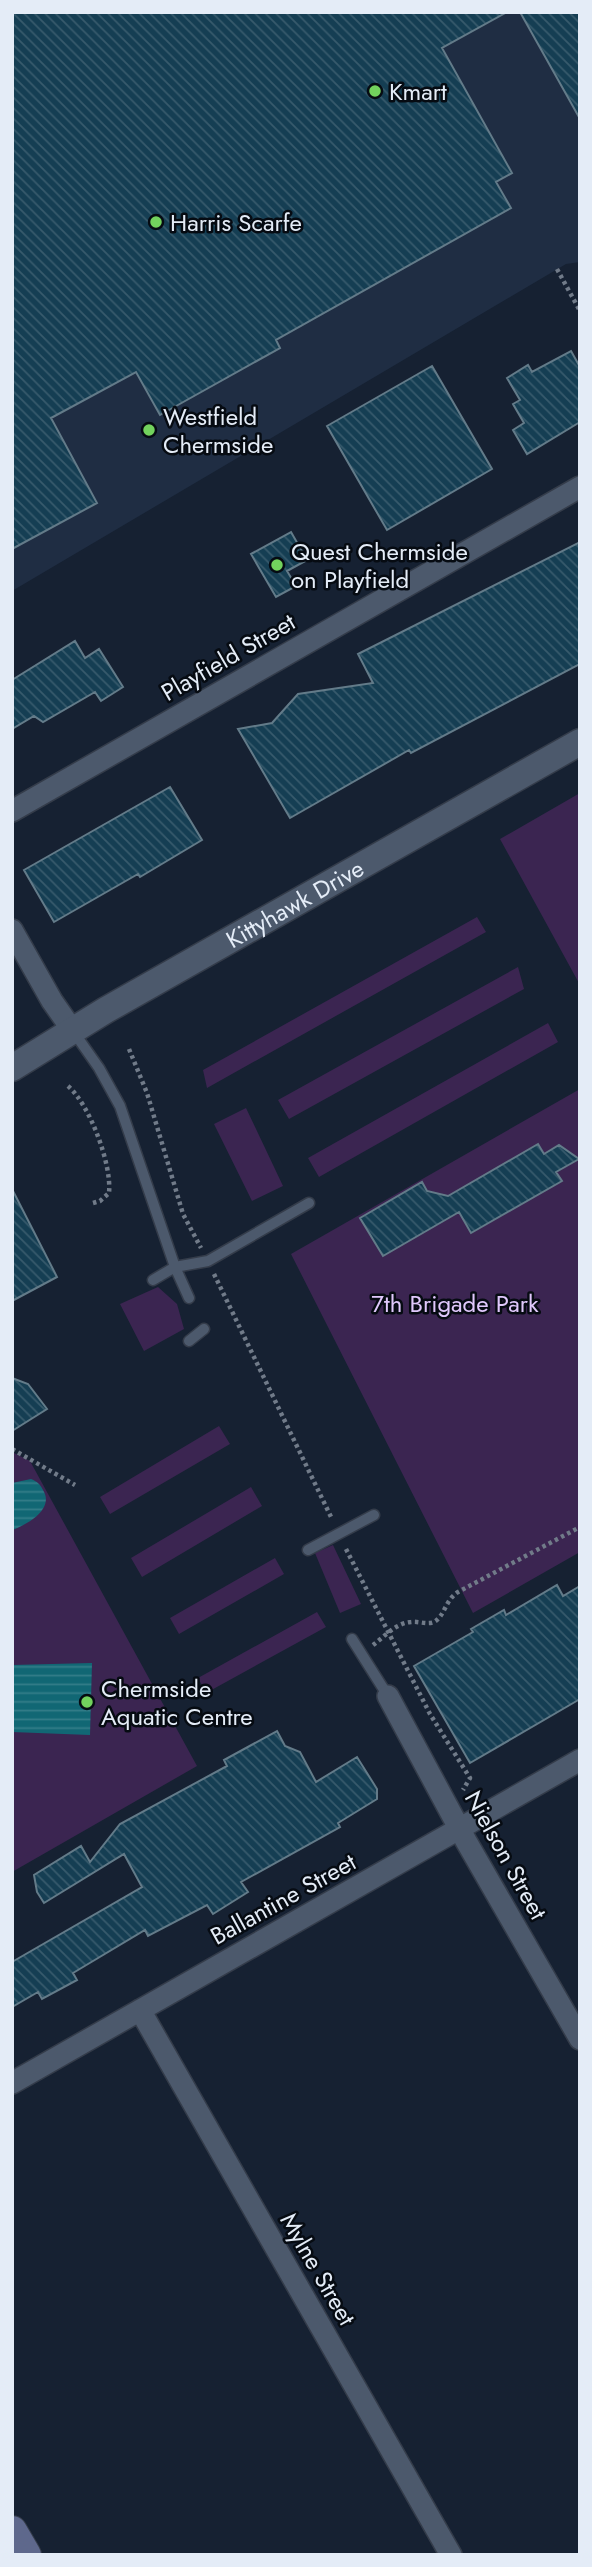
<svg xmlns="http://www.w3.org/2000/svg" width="592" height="2567" font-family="Jost,sans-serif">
  <defs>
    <pattern id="water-rules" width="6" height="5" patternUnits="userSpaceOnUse" patternTransform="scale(1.75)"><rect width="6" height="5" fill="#116774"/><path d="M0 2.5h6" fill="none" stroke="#347d89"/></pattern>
    <pattern id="building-back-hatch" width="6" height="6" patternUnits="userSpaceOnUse" patternTransform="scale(1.75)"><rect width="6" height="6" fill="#153e53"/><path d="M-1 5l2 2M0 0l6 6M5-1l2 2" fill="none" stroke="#375a6c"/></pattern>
  </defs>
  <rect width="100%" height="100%" fill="#162132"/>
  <!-- built -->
  <path fill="#1f2d43" d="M12,12H580V262L566,264L12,591Z"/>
  <!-- green -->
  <path fill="#3b2551" d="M580,793V985L500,839Z
    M477,917L486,932L207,1088L203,1070Z
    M518,967L524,989L289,1119L278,1100Z
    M548,1023L558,1042L319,1177L308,1158Z
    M580,1089V1552L473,1613L291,1254Z
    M246,1108L283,1186L252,1201L214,1124Z
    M158,1287L177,1304L184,1329L144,1351L120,1304Z
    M219,1426L230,1444L110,1514L100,1497Z
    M12,1452L30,1461L197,1766L12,1872Z
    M251,1487L262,1506L142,1577L131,1558Z
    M333,1545L361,1604L340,1613L315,1553Z
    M275,1558L284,1574L179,1634L170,1618Z
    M317,1612L326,1627L206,1693L198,1678Z"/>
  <!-- water -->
  <path fill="url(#water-rules)" d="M31,1479C38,1482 40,1484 43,1490C55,1509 27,1525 12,1530V1483Z
    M92,1663L90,1735L12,1732V1665Z"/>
  <!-- building -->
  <path fill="url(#building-back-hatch)" stroke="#637b89" stroke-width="2" d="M12,12H507L442,48L512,173L496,182L511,208L276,340L280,348L160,415L136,372L51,418L97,503L12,549Z
    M520,12H580V119Z
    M571,351L580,367V422L527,454L513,430L524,423L513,404L520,400L507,378L528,365L532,372Z
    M432,366L492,469L387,530L327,426Z
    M291,532L307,560L287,571L296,586L276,597L251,554Z
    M580,542V664L411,753L409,750L290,818L238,729L272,723L298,694L373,683L358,654Z
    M75,641L85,658L99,649L123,687L101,701L95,692L43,722L34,716L12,729V680Z
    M170,787L202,840L140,877L138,874L54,922L24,870Z
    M538,1144L544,1154L559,1145L579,1159L556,1172L562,1181L471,1233L459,1212L383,1256L360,1218L422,1182L427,1191L448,1196Z
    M12,1189L57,1277L12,1301Z
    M12,1378L28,1384L47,1409L12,1431Z
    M557,1585L563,1596L580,1586V1699L470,1763L414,1666L473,1632L471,1629L504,1610L506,1615Z
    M277,1731L285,1746L300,1752L316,1782L357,1757L377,1789V1799L338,1823L340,1827L241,1882L248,1892L213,1914L207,1905L148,1936L145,1930L73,1973L77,1980L42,1999L38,1992L12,2007V1962L142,1887L124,1854L44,1903L37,1892L34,1875L81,1846L90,1862L120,1824L227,1766L224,1760Z"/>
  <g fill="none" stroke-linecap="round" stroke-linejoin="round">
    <defs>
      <path id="service" d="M73,1031L99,1068L120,1106L175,1267L189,1298
        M153,1280L175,1267L208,1261L309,1203
        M189,1341L204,1329
        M308,1550L374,1515
        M352,1639L388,1696"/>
      <path id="minor" d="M12,811L580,487
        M12,930L52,1001L73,1031
        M388,1696L466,1841L580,2039
        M140,2010L451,2555
        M12,2083L580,1760"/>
      <g id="tertiary">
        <path id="s1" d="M12,1068L106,1010L580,742"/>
      </g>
      <path id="secondary" d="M12,2531L26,2555"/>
    </defs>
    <!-- service casing -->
    <use href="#service" stroke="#343c4a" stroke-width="13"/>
    <!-- minor casing -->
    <use href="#minor" stroke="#343c4a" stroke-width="24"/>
    <!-- tertiary casing -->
    <use href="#tertiary" stroke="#343c4a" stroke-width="29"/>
    <!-- secondary casing -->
    <use href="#secondary" stroke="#343c4a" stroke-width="32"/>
    <!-- path -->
    <path stroke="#717b89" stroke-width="4.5" stroke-dasharray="3.5 3.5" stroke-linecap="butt" d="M557,269L580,311
      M129,1049L147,1093L183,1214L201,1248
      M68,1086C90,1105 112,1165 109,1193L100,1201L93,1203
      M214,1274L332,1519
      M12,1449L75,1485
      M346,1549L430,1714L470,1778L463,1790
      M373,1645C385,1636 396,1623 411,1622C419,1621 427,1625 434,1622C445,1616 445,1600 458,1592L580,1527"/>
    <!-- service -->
    <use href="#service" stroke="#4c596c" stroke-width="10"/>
    <!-- minor -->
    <use href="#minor" stroke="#4c596c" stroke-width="21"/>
    <!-- tertiary -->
    <use href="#tertiary" stroke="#4c596c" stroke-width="26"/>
    <!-- secondary -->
    <use href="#secondary" stroke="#5e688c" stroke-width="30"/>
  </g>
  <!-- markers -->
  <g fill="#72d25d" stroke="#060b12" stroke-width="2.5">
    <circle cx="375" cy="91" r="7"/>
    <circle cx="156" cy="222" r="7"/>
    <circle cx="149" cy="430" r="7"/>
    <circle cx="277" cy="565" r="7"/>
    <circle cx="87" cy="1702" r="7"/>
  </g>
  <g text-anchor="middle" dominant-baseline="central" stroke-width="5" stroke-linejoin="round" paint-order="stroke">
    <!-- poi labels -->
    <g font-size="24" fill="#e4ecf7" stroke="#060b12" text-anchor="start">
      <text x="389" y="91">Kmart</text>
      <text x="170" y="222">Harris Scarfe</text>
      <text x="163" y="416">Westfield<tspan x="163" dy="28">Chermside</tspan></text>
      <text x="291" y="551">Quest Chermside<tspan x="291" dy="28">on Playfield</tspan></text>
      <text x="101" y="1688">Chermside<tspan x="101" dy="28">Aquatic Centre</tspan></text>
    </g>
    <!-- street labels -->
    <g font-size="24" fill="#e4ecf7" stroke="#060b12">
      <text transform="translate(228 657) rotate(-30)">Playfield Street</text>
      <text stroke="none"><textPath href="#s1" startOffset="327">Kittyhawk Drive</textPath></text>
      <text transform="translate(506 1855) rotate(61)">Nielson Street</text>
      <text transform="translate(283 1899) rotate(-29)">Ballantine Street</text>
      <text transform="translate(318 2269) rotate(60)">Mylne Street</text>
    </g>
    <!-- park labels -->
    <g font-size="24" fill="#e0c8fc" stroke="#060b12">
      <text x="455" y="1303">7th Brigade Park</text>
    </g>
  </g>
  <!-- border -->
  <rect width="592" height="2567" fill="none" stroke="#e4ecf7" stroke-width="28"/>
</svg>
